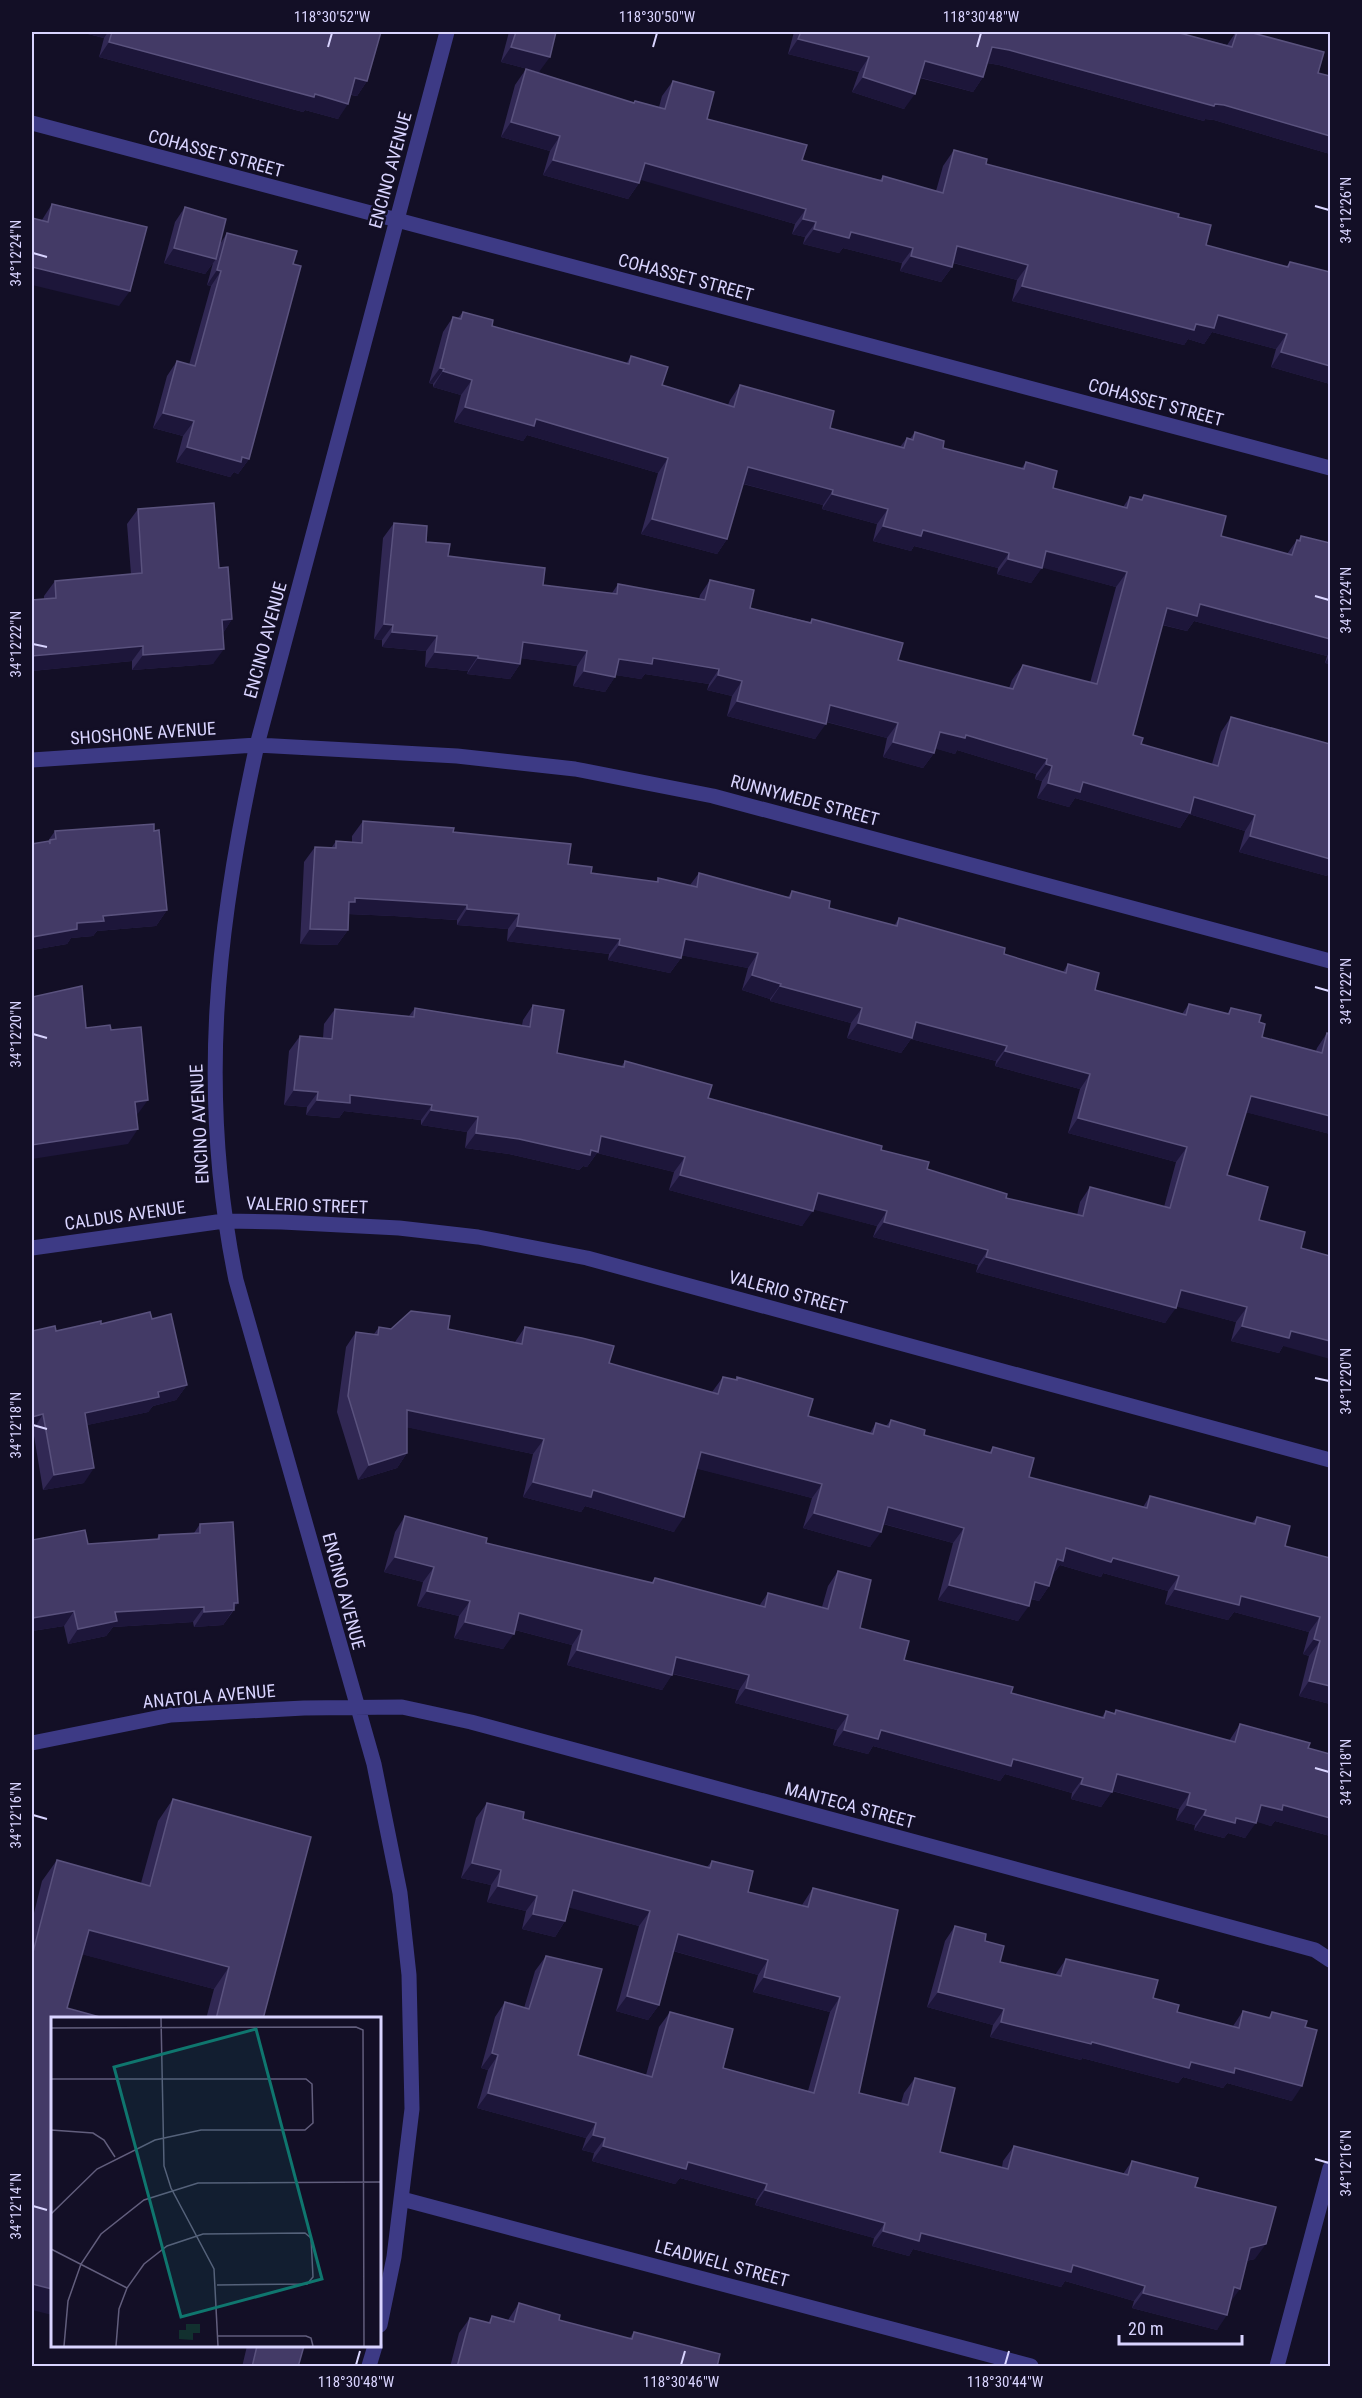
<svg xmlns="http://www.w3.org/2000/svg" width="1362" height="2398" font-family="'Roboto Condensed',sans-serif">
  <rect width="100%" height="100%" fill="#130f26"/>
  <g fill="none" stroke-linecap="round" stroke-linejoin="round">
    <!-- minor -->
    <path stroke="#3d3a85" stroke-width="15" d="M32,123L1330,468
      M32,760L257,745L457,756L575,769L713,796L1330,961
      M32,1248L224,1221L282,1222L399,1228L478,1237L587,1258L1330,1460
      M32,1743L171,1715L304,1708L402,1707L471,1722L1315,1950L1330,1960
      M402,2199L1031,2366
      M380,2325L394,2257L412,2109L409,1975L400,1893L374,1764L236,1280C198,1094 216,929 257,745L447,32
      M369,2366L375,2346
      M1277,2366L1330,2168"/>
  </g>
  <!-- wall -->
  <path fill="#312854" d="M80,32H381L367,81L357,96L351,95L338,119L305,110L303,112L99,57L104,38Z
    M509,32H556L539,72L501,62Z
    M794,32H1176L1227,45L1236,32H1249L1318,73L1330,76V154L1214,120L1205,119L1204,121L999,65L987,63L983,77L973,92L920,78L904,109L852,92L859,72L788,54Z
    M526,69L633,103L635,101L659,107L662,96L673,81L707,119L802,160L880,180L883,176L936,191L943,166L954,150L986,164L1178,217L1206,245L1286,267L1290,262L1330,384L1271,367L1276,349L1212,332L1204,344L1188,339L1184,345L1012,301L1017,280L953,263L952,267L941,282L900,271L902,263L843,248L839,253L803,244L805,237L792,234L795,224L640,179L639,183L628,199L543,175L550,151L501,137L515,85Z
    M52,204L119,306L42,220Z
    M185,207L220,244L227,233L249,459L238,474L234,472L230,477L176,462L183,436L153,428L167,376L177,361L189,365L211,286L207,285L213,263L205,274L164,263L175,222Z
    M463,312L492,326L626,364L631,356L662,385L728,405L730,400L740,385L830,428L900,447L907,438L910,439L915,432L943,448L1021,469L1026,462L1053,488L1123,507L1130,497L1141,499L1144,495L1221,536L1287,554L1297,540H1298L1301,536L1330,543V664L1325,663L1327,656L1194,621L1187,631L1162,625L1133,735L1141,744L1212,764L1221,732L1231,717L1330,744V870L1327,876L1239,852L1245,831L1189,814L1180,828L1075,798L1069,807L1037,798L1042,781L1035,779L1036,774L957,750L955,754L935,748L934,753L923,768L883,757L887,738L826,722L815,739L727,716L732,696L707,690L709,684L645,674L641,679L616,675L605,692L573,686L577,666L521,658L520,664L510,679L467,674L468,671L425,667L426,651L382,647V640L374,639L383,538L394,523L448,556L543,585L612,593L618,584L699,599L700,595L710,580L750,608L810,622L812,619L898,660L1009,688L1012,680L1023,665L1090,683L1116,587L1042,567L1031,583L997,574L998,568L914,546L911,551L873,541L877,524L822,509L823,505L743,484L727,539L717,554L641,534L658,473L527,435L523,441L454,422L461,395L433,387V384L429,383L443,332L453,317L458,318Z
    M138,509L219,568L232,619L223,633L213,664L132,670V661L32,671V600L44,599V596L55,581L131,574L127,524Z
    M363,821L453,832L568,864L591,873L656,882L658,878L690,885L699,873L788,897L792,891L829,908L894,926L899,918L1004,954L1063,972L1068,964L1095,990L1182,1014L1189,1004L1227,1014L1231,1008L1259,1022L1262,1037L1316,1051L1317,1048L1327,1033L1330,1034V1134L1246,1112L1227,1175L1259,1220L1301,1248L1283,1346L1279,1353L1231,1341L1236,1322L1176,1306L1165,1323L976,1272L978,1265L873,1237L877,1226L813,1209L802,1226L669,1190L674,1172L597,1153L587,1167L583,1166L579,1170L509,1154L465,1148L467,1132L421,1125V1120L344,1111L339,1118L306,1115L307,1107L284,1105L289,1051L300,1036L323,1038L324,1024L335,1009L409,1016L415,1008L522,1025L523,1020L533,1005L557,1053L621,1067L625,1061L708,1098L881,1150L927,1169L1006,1198L1077,1215L1080,1202L1090,1187L1164,1207L1176,1162L1068,1133L1080,1089L995,1066L996,1061L911,1039L901,1053L847,1038L851,1023L770,1001V999L742,990L748,968L681,955V958L670,973L608,960L609,954L507,941L508,929L457,925V920L394,916L348,914V930L337,945L300,944L304,862L315,847H332L336,841L352,842V836Z
    M55,831L167,910L156,926L97,931L93,936L71,938L67,944L32,950V844L48,841Z
    M152,1319L187,1385L176,1400L153,1406L148,1412L87,1425L84,1483L43,1490L33,1430L56,1331L101,1324Z
    M379,1327L391,1329H448L515,1342L525,1327L609,1363L712,1392L723,1377L735,1380L737,1377L808,1416L870,1433L876,1423L886,1426L891,1420L924,1435L989,1453L993,1447L1029,1477L1102,1497L1143,1507L1150,1496L1252,1523L1257,1517L1285,1546L1330,1558V1704L1299,1696L1309,1656L1303,1654L1309,1632L1234,1612L1228,1620L1165,1604L1168,1591L1103,1573L1101,1577L1060,1565L1052,1575L1049,1586L1039,1601L1031,1599L1018,1621L938,1600L953,1543L883,1524L870,1547L803,1528L812,1498L696,1468L674,1532L585,1506L581,1512L523,1497L533,1454L407,1427V1453L397,1468L358,1480L337,1412L346,1347L356,1332L374,1334Z
    M405,1516L486,1543L651,1583L655,1578L759,1606L768,1593L822,1607L828,1586L838,1571L860,1628L904,1660L1011,1693L1102,1717L1106,1711L1114,1713L1116,1710L1229,1741L1240,1724L1308,1748L1330,1754V1836L1275,1821L1271,1826L1256,1821L1245,1838L1228,1833L1224,1838L1194,1830L1195,1825L1176,1820L1179,1809L1112,1791L1101,1807L1071,1799L1072,1793L1005,1774L1000,1781L873,1746L868,1754L833,1745L837,1730L735,1703L739,1690L672,1674L662,1690L567,1665L572,1645L515,1630L503,1649L454,1638L459,1616L417,1606L423,1582L384,1572L395,1532Z
    M200,1524L234,1608V1610L223,1625L194,1627L193,1622L113,1627L106,1636L68,1644L64,1626L32,1631V1540L88,1544L156,1540L159,1535L194,1533Z
    M173,1799L263,2019H206L214,1989L82,1954L67,2008L32,2310V1921L42,1881L57,1860L141,1883L158,1821Z
    M487,1803L523,1819L707,1867L712,1861L748,1892L802,1905L813,1888L898,1910L859,2093L901,2103L904,2093L915,2078L940,2152L1002,2167L1003,2161L1014,2146L1123,2174L1132,2161L1195,2187L1255,2259L1246,2261L1230,2302L1217,2330L1132,2308L1134,2301L1065,2281L1061,2287L913,2249L909,2256L872,2246L874,2238L755,2205L757,2199L680,2178L675,2184L592,2161L594,2153L582,2150L586,2138L477,2108L488,2070L481,2068L495,2017L505,2002L524,2008L535,1971L546,1956L578,2055L646,2075L659,2027L670,2012L723,2068L808,2091L830,2012L753,1992L758,1975L673,1951L659,2005L648,2020L616,2011L639,1926L569,1907L565,1921L555,1937L522,1929L526,1911L487,1902L491,1885L461,1878L476,1818Z
    M955,1926L985,1941L1000,1962L1055,1975L1066,1959L1153,1998L1177,2012L1233,2026L1243,2011L1268,2018L1272,2012L1292,2101L1227,2083L1223,2088L1183,2077L1178,2083L1082,2058L1081,2060L990,2037L993,2025L927,2007L945,1941Z
    M519,2303L559,2320L629,2339L634,2332L717,2367H450L459,2333L470,2318L488,2323L492,2316L508,2320Z
    M247,2346H304L298,2367H242Z"/>
  <!-- shaded-wall -->
  <path fill="#1d163a" d="M80,32H108L104,38Z
    M798,39L869,57L859,72L788,54Z
    M109,42L315,94L348,104L338,119L305,110L303,112L99,57Z
    M511,47L550,57L539,72L501,62Z
    M992,47L1009,50L1215,104L1224,105L1330,136V154L1214,120L1205,119L1204,121L999,65L981,62Z
    M925,61L983,77L973,92L915,76Z
    M863,77L915,94L904,109L852,92Z
    M355,78L367,81L357,96L345,93Z
    M511,122L560,136L550,151L501,137Z
    M553,160L639,183L628,199L543,175Z
    M645,163L806,209L795,224L634,178Z
    M803,219L816,222L805,237L792,234Z
    M814,229L851,232L913,248L902,263L843,248L839,253L803,244Z
    M957,246L1028,265L1017,280L947,261Z
    M174,248L216,259L205,274L164,263Z
    M911,256L952,267L941,282L900,271Z
    M32,267L130,291L119,306L32,285Z
    M217,270L221,271L211,286L207,285Z
    M1022,286L1196,324L1218,315L1287,334L1276,349L1212,332L1204,344L1188,339L1184,345L1012,301Z
    M1281,352L1330,366V384L1271,367Z
    M440,368L444,369L433,384L429,383Z
    M443,371L472,380L461,395L433,387Z
    M465,407L536,419L668,458L658,473L527,435L523,441L454,422Z
    M163,413L194,421L183,436L153,428Z
    M187,447L242,457L249,459L238,474L234,472L230,477L176,462Z
    M748,467L833,490L823,505L737,482Z
    M832,494L888,509L877,524L822,509Z
    M652,519L727,539L717,554L641,534Z
    M883,526L923,530L1009,553L998,568L914,546L911,551L873,541Z
    M1046,551L1127,572L1116,587L1036,566Z
    M1008,559L1042,568L1031,583L997,574Z
    M1200,604L1330,639V651L1327,656L1194,621L1187,631L1156,623L1167,608Z
    M232,619L222,635V620Z
    M384,624L393,625L382,640L374,639Z
    M392,632L437,636L426,651L382,647Z
    M523,642L587,651L577,666L512,657Z
    M143,646L132,661L32,671V656Z
    M224,649L213,664L132,670L143,655Z
    M435,652L478,656L468,671L425,667Z
    M1330,655V664L1325,663Z
    M478,658L520,664L510,679L467,674Z
    M653,658L719,669L709,684L645,674L641,679L608,674L619,659Z
    M584,671L615,677L605,692L573,686Z
    M718,675L742,681L732,696L707,690Z
    M737,701L826,724L815,739L727,716Z
    M830,705L898,723L887,738L820,720Z
    M940,732L966,735L1047,759L1036,774L957,750L955,754L929,747Z
    M893,742L934,753L923,768L883,757Z
    M1046,764L1052,766L1042,781L1035,779Z
    M1083,782L1194,797L1255,815L1245,831L1189,814L1180,828L1075,798L1069,807L1037,798L1048,783Z
    M1250,836L1330,859V870L1327,876L1239,852Z
    M355,898L405,901L467,905L457,920L394,916L347,914L349,902Z
    M467,909L519,914L508,929L457,925Z
    M167,910L156,926L97,931L93,936L71,938L67,944L32,950V937L77,923L103,916Z
    M517,926L620,939L609,954L507,941Z
    M310,929L348,930L337,945L300,944Z
    M685,939L758,953L748,968L674,954Z
    M619,945L681,958L670,973L608,960Z
    M752,975L781,984L770,999L742,990Z
    M780,986L862,1008L851,1023L770,1001Z
    M916,1022L1007,1046L996,1061L911,1039L901,1053L847,1038L858,1023Z
    M1005,1051L1090,1074L1080,1089L995,1066Z
    M294,1090L318,1092L307,1107L284,1105Z
    M350,1095L432,1105L421,1120L344,1111L339,1118L306,1115L317,1100Z
    M1251,1096L1330,1116V1134L1241,1111Z
    M148,1100L137,1115L124,1117L135,1102Z
    M431,1110L478,1117L467,1132L421,1125Z
    M1078,1118L1187,1147L1176,1162L1068,1133Z
    M138,1129L128,1144L32,1159V1145Z
    M476,1133L601,1136L685,1157L674,1172L597,1153L587,1167L583,1166L579,1170L509,1154L465,1148Z
    M680,1175L813,1211L802,1226L669,1190Z
    M818,1193L887,1211L877,1226L807,1208Z
    M884,1222L988,1250L978,1265L873,1237Z
    M986,1257L1176,1308L1165,1323L976,1272Z
    M1181,1290L1247,1307L1236,1322L1170,1305Z
    M1242,1326L1291,1331L1330,1341V1359L1283,1346L1279,1353L1231,1341Z
    M187,1385L176,1400L153,1406L148,1412L74,1428L85,1413L158,1392Z
    M407,1410L544,1439L533,1454L396,1425Z
    M43,1414L33,1430H32V1417Z
    M701,1452L822,1484L812,1498L690,1467Z
    M407,1453L397,1468L358,1480L369,1465Z
    M94,1468L84,1483L43,1490L54,1475Z
    M533,1482L593,1490L684,1517L674,1532L585,1506L581,1512L523,1497Z
    M888,1507L964,1528L953,1543L877,1522Z
    M814,1513L881,1532L870,1547L803,1528Z
    M1066,1548L1113,1558L1179,1576L1168,1591L1103,1573L1101,1577L1060,1565L1052,1576L1057,1559Z
    M395,1557L434,1567L423,1582L384,1572Z
    M1035,1582L1049,1586L1039,1601L1025,1597Z
    M949,1585L1029,1606L1018,1621L938,1600Z
    M1175,1589L1241,1596L1320,1617L1309,1632L1234,1612L1228,1620L1165,1604Z
    M427,1591L470,1601L459,1616L417,1606Z
    M234,1603H238L223,1625L194,1627L204,1612Z
    M204,1607L193,1622L113,1627L106,1636L68,1644L78,1629L115,1612Z
    M74,1611L64,1626L32,1631V1618Z
    M519,1613L582,1630L572,1645L508,1628Z
    M465,1622L514,1634L503,1649L454,1638Z
    M1314,1639L1320,1641L1309,1656L1303,1654Z
    M577,1650L672,1675L662,1690L567,1665Z
    M676,1657L749,1675L739,1690L666,1672Z
    M1309,1681L1330,1686V1704L1299,1696Z
    M746,1688L848,1715L837,1730L735,1703Z
    M844,1730H881L1013,1759L1083,1778L1072,1793L1005,1774L1000,1781L873,1746L868,1754L833,1745Z
    M1117,1774L1190,1793L1179,1809L1106,1789Z
    M1081,1784L1112,1792L1101,1807L1071,1799Z
    M1187,1805L1206,1810L1195,1825L1176,1820Z
    M1261,1805H1283L1330,1818V1836L1275,1821L1271,1826L1250,1820Z
    M1204,1815L1236,1818L1256,1823L1245,1838L1228,1833L1224,1838L1194,1830Z
    M472,1863L501,1870L491,1885L461,1878Z
    M498,1886L537,1896L526,1911L487,1902Z
    M573,1890L650,1911L639,1926L563,1906Z
    M533,1914L565,1921L555,1937L522,1929Z
    M89,1930L229,1967L214,1989L73,1952Z
    M678,1934L768,1960L758,1975L667,1949Z
    M764,1977L840,1997L830,2012L753,1992Z
    M938,1992L1004,2009L993,2025L927,2007Z
    M627,1996L659,2005L648,2020L616,2011Z
    M1001,2022L1092,2042L1191,2062L1235,2068L1302,2086L1292,2101L1227,2083L1223,2088L1183,2077L1178,2083L1082,2058L1081,2060L990,2037Z
    M492,2053L498,2055L488,2070L481,2068Z
    M488,2093L596,2123L586,2138L477,2108Z
    M593,2135L605,2138L594,2153L582,2150Z
    M603,2146L688,2162L767,2184L757,2199L680,2178L675,2184L592,2161Z
    M765,2190L885,2223L874,2238L755,2205Z
    M883,2231L921,2233L1073,2265L1145,2286L1134,2301L1065,2281L1061,2287L913,2249L909,2256L872,2246Z
    M1266,2244L1255,2259L1239,2263L1250,2248Z
    M32,2284L52,2289V2315L32,2310Z
    M1234,2287L1240,2289L1229,2304Z
    M1143,2293L1227,2315L1217,2330L1132,2308Z"/>
  <!-- building -->
  <path fill="#433a66" stroke="#5a527e" stroke-width="1.5" d="M112,32H381L367,81L355,78L348,104L315,94L314,97L109,42Z
    M516,32H556L550,57L511,47Z
    M801,32H1176L1232,47L1237,32H1249L1324,52L1318,73L1330,76V136L1224,105L1215,104L1214,106L1009,50L992,47L983,77L925,61L915,94L863,77L869,57L798,39Z
    M526,69L634,103L635,101L665,109L673,81L714,92L707,119L807,145L802,160L882,181L883,176L943,193L954,150L987,159L986,164L1179,214L1178,217L1211,225L1206,245L1288,267L1290,262L1330,272V366L1281,352L1287,334L1218,315L1214,328L1196,324L1194,330L1022,286L1028,265L957,246L952,267L911,256L913,248L851,232L849,238L814,229L816,222L803,219L806,209L645,163L639,183L553,160L560,136L511,122Z
    M52,204L147,227L130,291L32,267V218L48,222Z
    M185,207L226,219L216,259L174,248Z
    M227,233L297,251L293,264L301,266L249,459L242,457L241,462L187,447L194,421L163,413L177,361L195,366L221,271L217,270Z
    M463,312L493,320L492,326L629,364L631,356L668,367L662,385L734,407L740,385L834,411L830,428L904,448L907,438L913,440L915,432L944,441L943,448L1024,469L1026,462L1057,471L1053,488L1127,508L1130,497L1142,500L1144,495L1226,516L1221,536L1292,555L1297,540L1300,541L1301,536L1330,543V639L1200,604L1197,616L1167,608L1133,735L1143,738L1141,744L1218,766L1231,717L1330,744V859L1250,836L1255,815L1194,797L1190,813L1083,782L1080,792L1048,783L1052,766L1046,764L1047,759L966,735L965,738L940,732L934,753L893,742L898,723L830,705L826,724L737,701L742,681L718,675L719,669L653,658L652,664L619,659L615,677L584,671L587,651L523,642L520,664L478,658V656L435,652L437,636L392,632L393,625L384,624L394,523L427,526L426,542L450,544L448,556L545,568L543,585L617,594L618,584L705,600L710,580L754,590L750,608L811,623L812,619L903,643L898,660L1013,689L1023,665L1097,684L1127,572L1046,551L1042,568L1008,559L1009,553L923,530L921,536L883,526L888,509L832,494L833,490L748,467L727,539L652,519L668,458L536,419L534,426L465,407L472,380L443,371L444,369L440,368L453,317L461,319Z
    M214,503L219,568L228,567L232,619L222,620L224,649L143,655V646L32,656V600L56,598L55,581L142,573L138,509Z
    M363,821L454,828L453,832L571,844L568,864L592,867L591,873L658,882V878L697,887L699,873L790,898L792,891L830,901L829,908L897,926L899,918L1005,948L1004,954L1066,973L1068,964L1099,973L1095,990L1186,1015L1189,1004L1229,1014L1231,1008L1261,1015L1259,1022L1265,1024L1262,1037L1322,1053L1327,1033L1330,1034V1116L1251,1096L1227,1175L1268,1187L1259,1220L1305,1232L1301,1248L1330,1256V1341L1291,1331L1289,1338L1242,1326L1247,1307L1181,1290L1176,1308L986,1257L988,1250L884,1222L887,1211L818,1193L813,1211L680,1175L685,1157L601,1136L598,1152L591,1150L590,1155L519,1139L476,1133L478,1117L431,1110L432,1105L350,1095V1103L317,1100L318,1092L294,1090L300,1036L332,1039L335,1009L414,1017L415,1008L530,1027L533,1005L564,1010L557,1053L624,1067L625,1061L712,1085L708,1098L882,1146L881,1150L929,1162L927,1169L1007,1194L1006,1198L1083,1216L1090,1187L1170,1208L1187,1147L1078,1118L1090,1074L1005,1051L1007,1046L916,1022L912,1038L858,1023L862,1008L780,986L781,984L752,975L758,953L685,939L681,958L619,945L620,939L517,926L519,914L467,909V905L405,901L355,898V902H349L348,930L310,929L315,847L336,848V841L362,843Z
    M154,824V831L159,830L167,910L103,916L104,921L77,923V929L32,937V844L49,841L50,844V840L56,839L55,831Z
    M82,986L86,1028L110,1025L111,1030L141,1027L148,1100L135,1102L138,1129L32,1145V997Z
    M411,1311L450,1316L448,1329L522,1344L525,1327L582,1338L614,1346L609,1363L718,1394L723,1377L737,1380V1377L813,1399L808,1416L873,1434L876,1423L889,1427L891,1420L925,1430L924,1435L991,1453L993,1447L1034,1458L1029,1477L1147,1508L1150,1496L1255,1524L1257,1517L1290,1526L1285,1546L1330,1558V1686L1309,1681L1320,1641L1314,1639L1320,1617L1241,1596L1239,1605L1175,1589L1179,1576L1113,1558L1111,1562L1066,1548L1063,1561L1057,1559L1049,1586L1035,1582L1029,1606L949,1585L964,1528L888,1507L881,1532L814,1513L822,1484L701,1452L684,1517L593,1490L591,1497L533,1482L544,1439L407,1410V1453L369,1465L348,1396L356,1332L378,1335L379,1327L391,1329Z
    M150,1312L152,1319L171,1314L187,1385L158,1392L159,1397L85,1413L94,1468L54,1475L43,1414L32,1417V1331L55,1326L56,1331L101,1321V1324Z
    M405,1516L487,1538L486,1543L653,1583L655,1578L765,1607L768,1593L828,1609L838,1571L871,1580L860,1628L909,1641L904,1660L1013,1687L1011,1693L1104,1718L1106,1711L1115,1714L1116,1710L1235,1742L1240,1724L1310,1743L1308,1748L1330,1754V1818L1283,1805L1282,1810L1261,1805L1256,1823L1236,1818L1235,1823L1204,1815L1206,1810L1187,1805L1190,1793L1117,1774L1112,1792L1081,1784L1083,1778L1013,1759L1011,1766L881,1730L878,1739L844,1730L848,1715L746,1688L749,1675L676,1657L672,1675L577,1650L582,1630L519,1613L514,1634L465,1622L470,1601L427,1591L434,1567L395,1557Z
    M233,1522L238,1603H234V1610L204,1612V1607L115,1612L117,1621L78,1629L74,1611L32,1618V1540L85,1530L88,1544L159,1539V1535L200,1533V1524Z
    M173,1799L311,1837L263,2019H216L229,1967L89,1930L67,2008L107,2019H52V2289L32,2284V1956L57,1860L150,1886Z
    M487,1803L524,1812L523,1819L710,1868L712,1861L753,1871L748,1892L808,1907L813,1888L898,1910L859,2093L908,2105L915,2078L955,2088L940,2152L1008,2169L1014,2146L1128,2175L1132,2161L1198,2178L1195,2187L1276,2207L1266,2244L1250,2248L1240,2289L1234,2287L1227,2315L1143,2293L1145,2286L1073,2265L1071,2272L921,2233L919,2241L883,2231L885,2223L765,2190L767,2184L688,2162L686,2169L603,2146L605,2138L593,2135L596,2123L488,2093L498,2055L492,2053L505,2002L529,2009L546,1956L602,1969L578,2055L652,2077L670,2012L733,2029L723,2068L814,2093L840,1997L764,1977L768,1960L678,1934L659,2005L627,1996L650,1911L573,1890L565,1921L533,1914L537,1896L498,1886L501,1870L472,1863Z
    M955,1926L986,1934L985,1941L1004,1946L1000,1962L1061,1976L1066,1959L1158,1980L1153,1998L1179,2005L1177,2012L1239,2028L1243,2011L1270,2018L1272,2012L1307,2021L1305,2027L1317,2030L1302,2086L1235,2068L1234,2073L1191,2062L1189,2068L1092,2042L1091,2044L1001,2022L1004,2009L938,1992Z
    M519,2303L560,2315L559,2320L632,2339L634,2332L720,2354L717,2367H457L470,2318L490,2323L492,2316L514,2322Z
    M257,2346H304L298,2367H252Z"/>
  <!-- ticks -->
  <path fill="none" stroke="#d9d4ff" stroke-width="2" d="M328,47L332,33M653,47L657,33M977,47L981,33M1315,206L1329,210M33,253L47,257M1315,596L1329,600M33,644L47,647M1315,987L1329,991M33,1034L47,1038M1315,1378L1329,1381M33,1425L47,1429M1315,1768L1329,1772M33,1815L47,1819M1315,2159L1329,2163M33,2206L47,2210M356,2365L360,2351M681,2365L685,2351M1005,2365L1009,2351"/>
  <g text-anchor="middle" dominant-baseline="central" stroke-width="5" stroke-linejoin="round" paint-order="stroke">
    <!-- street labels -->
    <g font-size="18" fill="#d9d4ff" stroke="#130f26">
      <text transform="translate(216 153) rotate(15)">COHASSET STREET</text>
      <text transform="translate(390 170) rotate(-75)">ENCINO AVENUE</text>
      <text transform="translate(686 277) rotate(15)">COHASSET STREET</text>
      <text transform="translate(1156 402) rotate(15)">COHASSET STREET</text>
      <text transform="translate(265 640) rotate(-75)">ENCINO AVENUE</text>
      <text transform="translate(143 733) rotate(-4)">SHOSHONE AVENUE</text>
      <text transform="translate(805 800) rotate(15)">RUNNYMEDE STREET</text>
      <text transform="translate(199 1124) rotate(-93)">ENCINO AVENUE</text>
      <text transform="translate(307 1205) rotate(2)">VALERIO STREET</text>
      <text transform="translate(125 1215) rotate(-8)">CALDUS AVENUE</text>
      <text transform="translate(788 1292) rotate(15)">VALERIO STREET</text>
      <text transform="translate(344 1591) rotate(75)">ENCINO AVENUE</text>
      <text transform="translate(209 1696) rotate(-5)">ANATOLA AVENUE</text>
      <text transform="translate(850 1805) rotate(15)">MANTECA STREET</text>
      <text transform="translate(722 2263) rotate(15)">LEADWELL STREET</text>
    </g>
  </g>
  <!-- overview -->
  <g transform="translate(51 2017)">
    <rect width="330" height="330" fill="#130f26"/>
    <path d="M135,307H149V316H142V323L128,322V313H135Z" fill="#12302f"/>
    <path fill="none" stroke="#625e7d" stroke-width="1.5" d="M110,1L113,149L120,171L163,252L167,329M0,11L305,10L312,13L313,329M0,62H255L261,67L262,106L254,113H150L104,123L46,152L0,197M0,113L42,116L53,123L64,140M0,232L76,271M167,319H255L260,321L262,329M13,329L17,284L30,247L50,217L93,183L147,166L330,165M65,329L68,292L76,271L93,247L116,229L152,217L254,216L260,221L262,260L256,267L166,268"/>
    <path fill="#0f766e" fill-opacity="0.15" stroke="#0f766e" stroke-width="3" d="M205,12L271,262L130,300L63,50Z"/>
    <rect width="330" height="330" fill="none" stroke="#d9d4ff" stroke-width="3"/>
  </g>
  <!-- border -->
  <rect width="1362" height="2398" fill="none" stroke="#130f26" stroke-width="66"/>
  <!-- scale -->
  <path d="M1119 2335v9h123v-9" fill="none" stroke="#d9d4ff" stroke-width="3"/>
  <text x="1128" y="2335" font-size="18" fill="#d9d4ff" stroke="#130f26" stroke-width="4.5" paint-order="stroke">20 m</text>
  <rect x="33" y="33" width="1296" height="2332" fill="none" stroke="#d9d4ff" stroke-width="2"/>
  <g font-size="15" text-anchor="middle" fill="#d9d4ff">
    <text x="332" y="22">118°30'52"W</text>
    <text x="657" y="22">118°30'50"W</text>
    <text x="981" y="22">118°30'48"W</text>
    <text transform="translate(1346 210) rotate(-90)" y="5">34°12'26"N</text>
    <text transform="translate(16 253) rotate(-90)" y="5">34°12'24"N</text>
    <text transform="translate(1346 600) rotate(-90)" y="5">34°12'24"N</text>
    <text transform="translate(16 644) rotate(-90)" y="5">34°12'22"N</text>
    <text transform="translate(1346 991) rotate(-90)" y="5">34°12'22"N</text>
    <text transform="translate(16 1034) rotate(-90)" y="5">34°12'20"N</text>
    <text transform="translate(1346 1381) rotate(-90)" y="5">34°12'20"N</text>
    <text transform="translate(16 1425) rotate(-90)" y="5">34°12'18"N</text>
    <text transform="translate(1346 1772) rotate(-90)" y="5">34°12'18"N</text>
    <text transform="translate(16 1815) rotate(-90)" y="5">34°12'16"N</text>
    <text transform="translate(1346 2163) rotate(-90)" y="5">34°12'16"N</text>
    <text transform="translate(16 2206) rotate(-90)" y="5">34°12'14"N</text>
    <text x="356" y="2387">118°30'48"W</text>
    <text x="681" y="2387">118°30'46"W</text>
    <text x="1005" y="2387">118°30'44"W</text>
  </g>
</svg>
